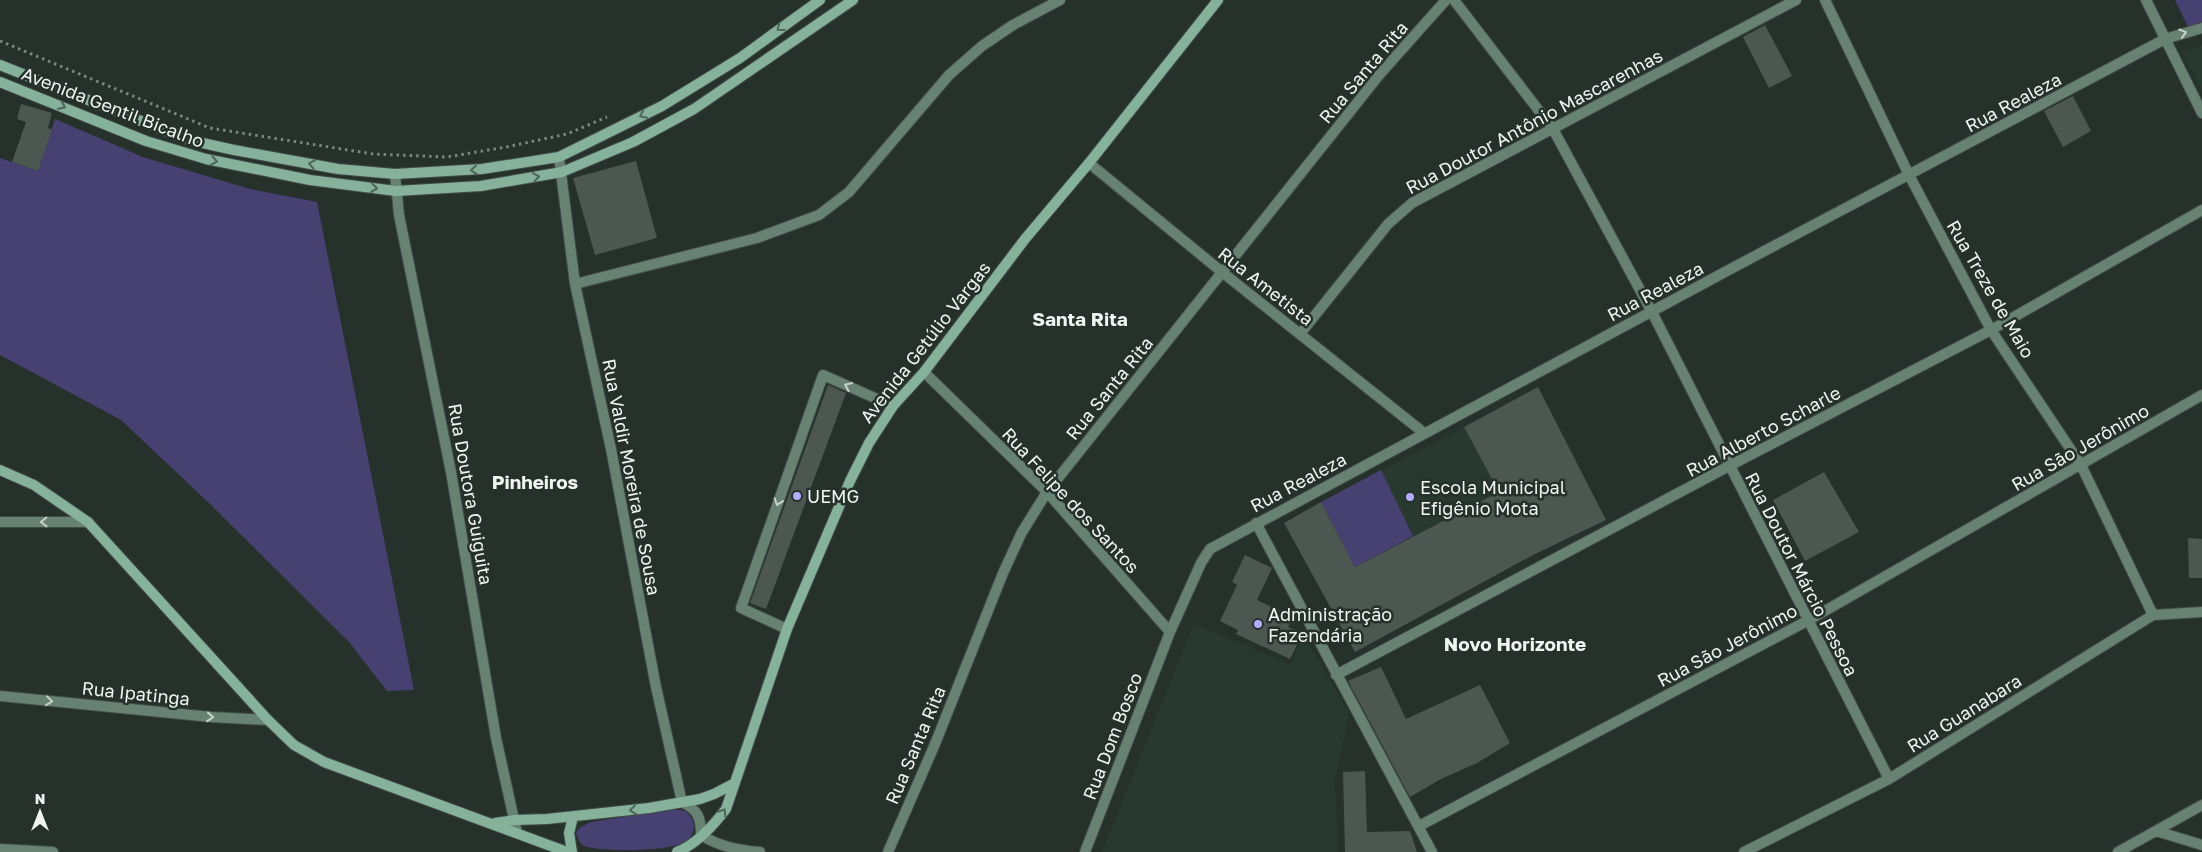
<svg xmlns="http://www.w3.org/2000/svg" width="2202" height="852" font-family="'Golos Text',sans-serif">
  <rect width="100%" height="100%" fill="#26312b"/>
  <!-- built -->
  <path fill="#283a30" d="M2202,45V91L2182,52Z
    M1464,427L1499,492L1355,567L1321,502Z
    M1194,624L1291,665L1303,633L1349,713L1335,780L1338,852H1102Z"/>
  <!-- green -->
  <path fill="#464170" d="M2175,0H2202V27L2190,31Z
    M55,119L143,157L250,189L317,202L414,690L387,691L349,642L210,504L121,420L0,355V158L38,171Z
    M1381,470L1413,536L1355,567L1321,502Z
    M673,809L686,811L693,820L694,829C692,834 691,839 686,842C667,852 602,852 584,846C579,842 578,838 576,833L579,828L591,822Z"/>
  <!-- building -->
  <path fill="#4b5750" d="M1765,25L1792,76L1769,88L1743,37Z
    M2073,96L2091,131L2063,147L2044,111Z
    M21,104L52,113L48,128L52,130L38,171L12,162L26,122L17,119Z
    M636,161L657,238L595,255L573,178Z
    M828,385L846,393L766,609L750,603Z
    M1538,387L1606,520L1533,555L1355,652L1284,523L1321,502L1355,567L1499,492L1464,427Z
    M1824,472L1859,532L1805,561L1773,500Z
    M2188,538L2202,539V578H2189Z
    M1245,555L1272,568L1257,600L1293,617L1288,627L1303,633L1290,659L1236,634L1238,630L1220,621L1237,585L1232,582Z
    M1381,667L1406,719L1480,685L1510,743L1477,763L1441,779L1410,797L1348,681Z
    M1365,771L1367,832L1410,831L1417,852H1345L1343,772Z"/>
  <g fill="none" stroke-linecap="round" stroke-linejoin="round">
    <defs>
      <path id="street" d="M1454,0L1553,129L1652,312L1889,779
        M1825,0L1909,175L1991,330L2081,465L2153,615
        M2146,0L2202,113
        M559,157L575,284L611,449L656,687L682,802C698,810 701,817 701,835C720,847 739,850 760,852
        M1089,163L1222,272L1424,433
        M395,174L399,215L451,472L496,738L517,833
        M575,284L757,238L819,215L849,192L949,75L982,46L1013,25L1060,0
        M1300,334L1388,224L1412,203L1796,0
        M924,372L1047,492L1170,632
        M0,522H88
        M1256,523L1432,852
        M787,629L741,608L823,375L893,406
        M1336,675L1729,466L1991,330L2202,210
        M0,696L211,717L268,720
        M1419,826L1809,620L2202,395
        M2156,831L2202,845
        M0,849L53,852
        M888,852L935,744L1003,573L1022,532L1047,492L1380,74L1446,0
        M1085,852L1170,632L1201,563L1210,549L1738,265L2165,39L2202,28
        M1744,852L1889,779L2153,615L2202,612
        M2118,852L2202,805"/>
      <path id="secondary" d="M0,65L189,140L234,150L338,169L395,174L482,169L559,157L662,106L740,58L820,0
        M0,82L146,141L206,159L310,180L396,191L481,186L562,172L633,142L694,109L853,0
        M0,470L34,485L88,522L268,720L294,745L324,762L567,852
        M495,823L515,820L547,819L649,808L700,799L714,794L735,783
        M572,852L569,833L573,817
        M677,852C697,844 713,826 726,809L787,629L850,481L869,443L893,406L924,372L1025,239L1089,163L1218,0"/>
    </defs>
    <!-- street casing -->
    <use href="#street" stroke="#424c47" stroke-width="12"/>
    <!-- secondary casing -->
    <use href="#secondary" stroke="#424c47" stroke-width="12"/>
    <!-- path -->
    <path stroke="#7c8580" stroke-width="3" stroke-dasharray="2.5 4" stroke-linecap="butt" d="M0,41L210,128L373,154L447,157L506,147L567,134L607,117"/>
    <!-- street -->
    <use href="#street" stroke="#678273" stroke-width="10"/>
    <!-- secondary -->
    <use href="#secondary" stroke="#86b29b" stroke-width="10"/>
  </g>
  <!-- one-way arrows -->
  <defs><path id="oneway-chevron" d="M-2-3.5L2.5 0L-2 3.5" fill="none" stroke-width="1.6" stroke-linecap="round" stroke-linejoin="round" transform="scale(1.25)"/></defs>
  <g stroke="#4c6558">
    <use href="#oneway-chevron" transform="translate(780 28) rotate(144)"/>
    <use href="#oneway-chevron" transform="translate(62 106) rotate(24)"/>
    <use href="#oneway-chevron" transform="translate(643 115) rotate(154)"/>
    <use href="#oneway-chevron" transform="translate(214 161) rotate(11)"/>
    <use href="#oneway-chevron" transform="translate(312 164) rotate(-169)"/>
    <use href="#oneway-chevron" transform="translate(474 170) rotate(176)"/>
    <use href="#oneway-chevron" transform="translate(536 177) rotate(-10)"/>
    <use href="#oneway-chevron" transform="translate(374 188) rotate(7)"/>
    <use href="#oneway-chevron" transform="translate(633 810) rotate(173)"/>
    <use href="#oneway-chevron" transform="translate(723 812) rotate(-57)"/>
  </g>
  <g stroke="#c6d2cb">
    <use href="#oneway-chevron" transform="translate(2183 33) rotate(-17)"/>
    <use href="#oneway-chevron" transform="translate(848 386) rotate(-156)"/>
    <use href="#oneway-chevron" transform="translate(778 502) rotate(109)"/>
    <use href="#oneway-chevron" transform="translate(44 522) rotate(179)"/>
    <use href="#oneway-chevron" transform="translate(49 701) rotate(6)"/>
    <use href="#oneway-chevron" transform="translate(210 717) rotate(5)"/>
  </g>
  <!-- markers -->
  <g fill="#b3adf9" stroke="#26312b" stroke-width="2">
    <circle cx="797" cy="496" r="5"/>
    <circle cx="1410" cy="497" r="5"/>
    <circle cx="1258" cy="624" r="5"/>
  </g>
  <g text-anchor="middle" dominant-baseline="central" stroke-width="5" stroke-linejoin="round" paint-order="stroke">
    <!-- street labels -->
    <g font-size="18" fill="#eef5f1" stroke="#26312b">
      <text transform="translate(1363 72) rotate(-50)">Rua Santa Rita</text>
      <text transform="translate(2013 102) rotate(-28)">Rua Realeza</text>
      <text transform="translate(113 107) rotate(21)">Avenida Gentil Bicalho</text>
      <text transform="translate(1534 121) rotate(-28)">Rua Doutor Antônio Mascarenhas</text>
      <text transform="translate(1266 286) rotate(38)">Rua Ametista</text>
      <text transform="translate(1991 289) rotate(60)">Rua Treze de Maio</text>
      <text transform="translate(1655 291) rotate(-28)">Rua Realeza</text>
      <text transform="translate(925 342) rotate(-52)">Avenida Getúlio Vargas</text>
      <text transform="translate(1109 388) rotate(-51)">Rua Santa Rita</text>
      <text transform="translate(1763 431) rotate(-28)">Rua Alberto Scharle</text>
      <text transform="translate(2080 447) rotate(-30)">Rua São Jerônimo</text>
      <text transform="translate(632 477) rotate(79)">Rua Valdir Moreira de Sousa</text>
      <text transform="translate(1298 482) rotate(-28)">Rua Realeza</text>
      <text transform="translate(471 494) rotate(80)">Rua Doutora Guiguita</text>
      <text transform="translate(1071 500) rotate(47)">Rua Felipe dos Santos</text>
      <text transform="translate(1802 574) rotate(63)">Rua Doutor Márcio Pessoa</text>
      <text transform="translate(1727 645) rotate(-28)">Rua São Jerônimo</text>
      <text transform="translate(136 693) rotate(6)">Rua Ipatinga</text>
      <text transform="translate(1964 713) rotate(-32)">Rua Guanabara</text>
      <text transform="translate(1112 736) rotate(-69)">Rua Dom Bosco</text>
      <text transform="translate(915 745) rotate(-67)">Rua Santa Rita</text>
    </g>
    <!-- poi labels -->
    <g font-size="18" fill="#eef5f1" stroke="#26312b" text-anchor="start">
      <text x="1420" y="487">Escola Municipal<tspan x="1420" dy="21">Efigênio Mota</tspan></text>
      <text x="807" y="496">UEMG</text>
      <text x="1268" y="614">Administração<tspan x="1268" dy="21">Fazendária</tspan></text>
    </g>
    <!-- neighbourhood labels -->
    <g font-size="19" font-weight="bold" fill="#eef5f1" stroke="#26312b">
      <text x="1080" y="318">Santa Rita</text>
      <text x="535" y="481">Pinheiros</text>
      <text x="1515" y="643">Novo Horizonte</text>
    </g>
  </g>
  <!-- north arrow -->
  <g transform="translate(40 812)" stroke="#26312b" stroke-width="4" paint-order="stroke">
  <path d="M0-4L9 19L0 12L-9 19Z" fill="#eef5f1"/>
  <text y="-8" font-size="14" font-weight="bold" text-anchor="middle" fill="#eef5f1">N</text>
  </g>
</svg>
